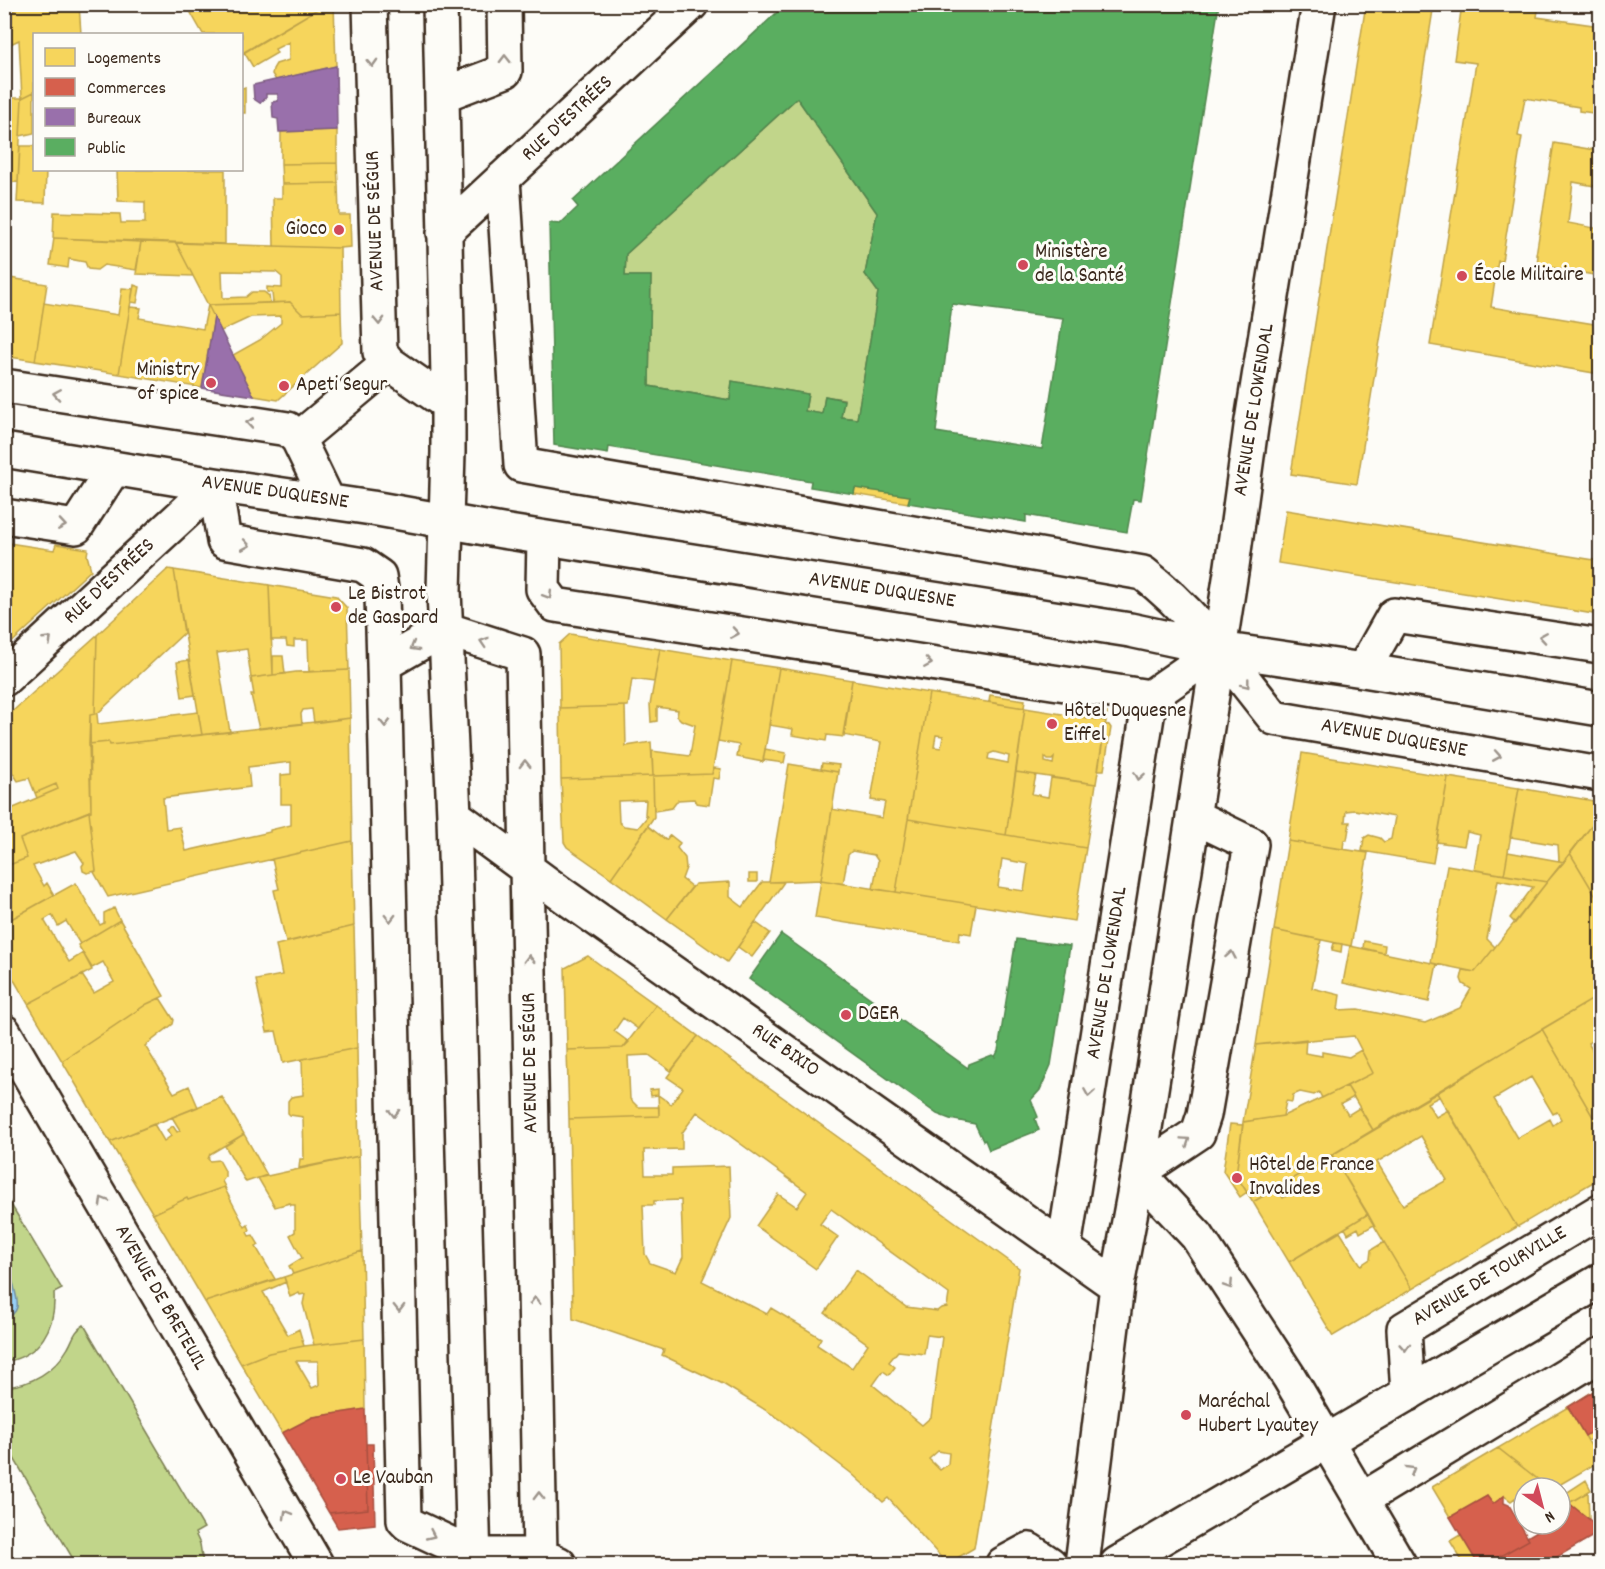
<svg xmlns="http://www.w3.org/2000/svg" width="1605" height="1569" font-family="Dekko,sans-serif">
  <rect width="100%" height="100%" fill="#fdfcf7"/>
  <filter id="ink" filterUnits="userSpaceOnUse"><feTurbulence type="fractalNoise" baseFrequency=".0167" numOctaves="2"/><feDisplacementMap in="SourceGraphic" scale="12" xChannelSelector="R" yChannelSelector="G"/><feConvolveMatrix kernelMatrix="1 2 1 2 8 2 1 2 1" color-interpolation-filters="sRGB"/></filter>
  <g filter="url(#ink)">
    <!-- green -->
    <path fill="#c1d58a" stroke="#7e8054" stroke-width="1.5" d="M797,98L877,213L865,274L878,292L857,419L841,417L844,399L825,396L822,414L805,411L808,394L732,381L730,400L649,386L651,276H625L626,254Z
      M4,1193L62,1289L54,1293C56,1329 40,1355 5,1362Z
      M84,1325L204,1528L195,1533L200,1544L203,1564H76L5,1443V1387C31,1385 55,1371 68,1348C74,1338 73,1332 84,1325Z"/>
    <!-- water -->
    <path fill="#97d0f7" stroke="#728ea0" stroke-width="1.5" d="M5,1264C9,1272 12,1279 14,1286C17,1302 23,1309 5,1320Z"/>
    <!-- homes -->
    <path fill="#f6d55c" stroke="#bea249" stroke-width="1.5" fill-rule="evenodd" d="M24,4H79L81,34H34V92L22,98L19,40L4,47V16Z
      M79,4H181L175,8L80,9Z
      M208,4H326L242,54V34H203L191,13Z
      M326,4H334L336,66L276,80L272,74L273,69L276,64L289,60V42L275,49L277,53L253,67L244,52Z
      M1366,4H1434L1357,484L1291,474Z
      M1462,4H1539L1537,17L1600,26V114L1579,111V107L1525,98L1518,136L1522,137L1502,261H1498L1491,307L1600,325V374L1430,345L1476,63L1454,60Z
      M245,87V113H242V88Z
      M34,92V133L20,136L22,98Z
      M4,98H22L18,182L4,183Z
      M337,130V163L281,164V132Z
      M1554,143L1600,151V187L1573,182L1568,223L1600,229V276L1537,265L1538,255H1536Z
      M20,146H34V170H46L45,203L17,202Z
      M337,163L338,183L282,184L281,164Z
      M117,170H225V244L53,238L54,212L120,214L121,223H145V202L118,201Z
      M338,183L339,215H350L351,247L340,248L274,246L273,198H282V184Z
      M54,238L141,242L136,270L104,265L97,270L88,269L85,262L69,259L68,268L50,265Z
      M141,242L176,243L193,276L136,274Z
      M176,243L340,248L341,312L302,314L290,302L273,303L272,293L267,292V287L282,288V277L276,272L222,271L223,298L246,297L252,292H264L269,296L270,303L208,305Z
      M4,277L47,284L35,361L4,356Z
      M134,285L140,287L137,303L131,302Z
      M122,288L133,289L119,374L35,361L44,303L118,315Z
      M290,302L302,314L341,312L342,343L278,400L254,396L233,355L260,340L281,323V316L251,317L221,331L208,305Z
      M208,305L214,317L202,388L119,374L130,307L141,308L139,318L203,329Z
      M855,488L910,496L908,503L854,494Z
      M1286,510L1600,561V615L1278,563Z
      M4,542L9,543L4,575Z
      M9,543L54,550L56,544L88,549L87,555L91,570L7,647L4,644V599L11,596L10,586L4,587V575Z
      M168,569L174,570L184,633L97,714L98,724L198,712L202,735L110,745L109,742L89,744L90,715L95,714L97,635Z
      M174,570L269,585L273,675L251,678L247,649L217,653L230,732L202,735Z
      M269,585L336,596L347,608L349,670L309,672L308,640H294V647L287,646L286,640H271Z
      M570,634L660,649L654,682L632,679L628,706L560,708L559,644Z
      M97,635L95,714L90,715L91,811L20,839L27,858L4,867V812L58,789L56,784L35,793L29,778L18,781L13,773L4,767V719Z
      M660,649L732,661L712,774L653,776L652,751L690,756L695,725L681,720L677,716L678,710L657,707V721L651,722L650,705Z
      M273,656H283L285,674L273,675Z
      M189,660L195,695L182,697L177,662Z
      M732,661L779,668L763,762L737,757L739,745L718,741Z
      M779,668L852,680L844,737L827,735L826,741L792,735L793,729L769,725Z
      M349,670L350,718L314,723L312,709L303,710L301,714L302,724L259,729L251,695H254L251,678L296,672Z
      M852,680L929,693L896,892L873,889L878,861L874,855L852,851L848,855L843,884L821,880L832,809L882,818L885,802L871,800L881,742L843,735Z
      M929,693L1025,708L1006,835L908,819ZM936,735L943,736L941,748L934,747ZM994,752L1009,756L1008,763L988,759L989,754Z
      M990,695L1025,700L1024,708L989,702Z
      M625,706L626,746L651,742L653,776L561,779L560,708Z
      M1025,708L1106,721L1096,784L1016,772ZM1045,757L1048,760H1052L1054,758L1053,764L1045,762Z
      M1082,709L1107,713L1106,721L1080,717Z
      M350,718L352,841L108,897L94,872L96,871L89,811H91L89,744L109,742L110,745ZM291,762V774L281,775V804H291V825L270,830V832L186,851L180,827L166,829L163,798L250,787L248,767Z
      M1105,724L1109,725L1111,728L1104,770H1098Z
      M765,749L786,753L784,763L763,760Z
      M1302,753L1448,777L1433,863L1362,851L1364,838L1369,835L1380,838L1384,842L1391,839L1395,817L1355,810L1346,811L1345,822H1350L1347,840H1344L1343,849L1288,841Z
      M822,763L839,765L838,772L821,769Z
      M789,764L838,772L821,880L769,882Z
      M714,768L721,769L719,779L713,778L709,805L696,803L694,799L678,800L672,808L654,811L653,776L712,774Z
      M1016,772L1036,775L1032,794L1048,797L1051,778L1096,784L1086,848L1006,835Z
      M653,776L654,817L611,878L567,847L564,842L561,779ZM646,800L645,814L647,817L638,828L624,826L619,822L618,801Z
      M1448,777L1519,788L1504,875L1474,870L1480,835L1467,832L1464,846L1437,842Z
      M56,784L58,789L37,798L35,793Z
      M1519,788L1600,802L1597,819L1564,862L1559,861L1558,845L1510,837Z
      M1600,803V903L1570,853L1597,819Z
      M89,811L96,871L87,873L83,871L82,866L84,863L76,851L33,866L44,886L47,883L54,895L4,923V867L27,858L20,839Z
      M908,819L1086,848L1074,921L896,892ZM1002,859L1028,864L1024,891L998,887Z
      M648,826L666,840L670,835L680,843L677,848L685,858L686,868L682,879L692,887L667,919L611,878Z
      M352,841L354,926L286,942L274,890L279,889L272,859Z
      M1288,841L1368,853L1351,946L1274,930Z
      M1508,852L1559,861L1564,862L1547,882L1504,875Z
      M1570,853L1600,903V995L1373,1130L1347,1086L1373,1073L1354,1036L1256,1045L1274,930L1321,940L1312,988L1340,995L1338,1010L1358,1009L1425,1023L1460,1008L1471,989L1463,984L1461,979L1463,970L1475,972Z
      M1447,865L1547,882L1515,923L1510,918L1533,887L1498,880L1487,939L1495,947L1475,972L1431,963Z
      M749,874H757V882H749Z
      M821,880L976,905L971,934L960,932L959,941L815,918Z
      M730,882V897L743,907L762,882H784L727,962L667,919L695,884Z
      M76,883L100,925L104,923V913L114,908L120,920L80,944L66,921L58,926L52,915L44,920L69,962L83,953L92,970L28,1004L4,963V923Z
      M120,920L164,996L147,1004L62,1061L28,1004L82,975L94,993L114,982L103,962L92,968L78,945Z
      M755,922L770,933L752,957L738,947Z
      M354,926L357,1048L283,1063L276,1031L267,1032L256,980L282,975L276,945Z
      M1364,941L1385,945L1384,953L1363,948Z
      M1334,943L1342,944L1341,952L1332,950Z
      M1350,946L1437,964L1429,1002L1343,983Z
      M588,956L656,1005L638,1029L623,1018L614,1031L629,1042L623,1048L567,1050L565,968Z
      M1600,995V1035L1588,1043L1600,1063V1129L1542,1029Z
      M160,998L174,1020L173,1024L145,1046L174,1093L189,1086L198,1107L110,1142L62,1061L147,1004Z
      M656,1005L698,1036L671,1071L649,1055L628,1056L630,1099L638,1107H659V1116L569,1119L567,1050L623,1048Z
      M1542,1029L1600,1129V1178L1517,1227L1437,1093ZM1531,1077L1553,1114L1557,1112L1561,1119L1553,1125L1550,1119L1517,1138L1494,1099Z
      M698,1036L1019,1268L974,1548L947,1564L888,1498L883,1502L851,1473L780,1419L723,1384L662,1355L664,1350L573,1319L569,1119L659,1116L658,1095L671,1104L683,1088L667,1077ZM697,1112L807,1192L797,1207L778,1194L756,1226L816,1269L838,1237L820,1224L831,1209L949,1294L947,1307L941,1308L937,1311L906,1307L856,1270L825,1313L868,1344L852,1368L817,1345L821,1338L771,1308L767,1314L702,1281L731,1218L729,1166L672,1168V1175H645L644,1150L682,1149V1133ZM681,1200L683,1257L676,1272L650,1263L645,1254L643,1205H654V1201ZM927,1335L942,1337L931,1417L922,1425L873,1385L883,1371L889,1375L895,1367L889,1362L898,1351L924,1354ZM938,1451L949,1453L948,1464L940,1470L929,1459Z
      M1306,1039L1305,1053L1322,1056V1052L1349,1057L1361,1050L1373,1073L1322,1098L1319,1092L1314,1095L1300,1092L1293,1095L1292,1102L1286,1101L1283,1116L1243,1122L1256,1045Z
      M357,1048L359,1156L299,1168L300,1159H304L303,1117L290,1115L288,1113V1101L291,1097L303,1095L302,1059Z
      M1347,1086L1354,1097L1341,1104L1348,1115L1359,1108L1373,1130L1253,1202L1236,1175L1243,1122L1283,1116Z
      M658,1089V1095L651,1096L650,1090Z
      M1437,1093L1439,1097L1427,1103L1436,1117L1448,1110L1517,1227L1412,1289L1332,1155ZM1421,1136L1447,1180L1403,1205L1377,1162Z
      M222,1097L244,1134L210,1154L208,1159L210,1161L219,1160L225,1171V1177L222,1181L226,1189L224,1187L188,1200L187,1198L153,1214L110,1142L154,1124L164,1141L171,1136L167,1130L173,1126L177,1132L180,1130L172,1117Z
      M1230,1124L1243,1125L1236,1175L1247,1192L1240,1197L1223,1171Z
      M244,1134L267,1175L246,1182L225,1146Z
      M1332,1155L1368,1214L1289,1262L1253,1202L1277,1188L1283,1198L1296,1190L1290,1180Z
      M359,1156L362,1251L293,1274L289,1266L302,1258L290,1235L295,1232V1205H291L290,1203L275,1207L258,1178Z
      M224,1187L245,1227L248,1225L250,1230L247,1232L249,1236L253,1235L259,1245L256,1247L275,1279L205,1302L153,1214L187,1198L188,1200Z
      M1368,1214L1374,1225L1360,1233L1358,1228L1348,1234L1345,1228Z
      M1340,1232L1361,1265L1370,1259L1371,1250L1384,1242L1412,1289L1333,1336L1289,1262Z
      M362,1251L364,1339L314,1345L303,1304L305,1294L300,1295L299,1293L290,1297L284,1277Z
      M284,1277L286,1282L263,1292L288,1335L299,1329L304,1346L269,1353L241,1364L205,1302Z
      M364,1339L365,1409L313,1417L282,1433L241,1364L269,1353L304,1346ZM296,1361H318L319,1385L312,1388Z
      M1600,1387V1437L1599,1435L1588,1441L1568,1407Z
      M1568,1407L1600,1461L1554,1488H1549L1498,1448Z
      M1498,1448L1549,1488H1524V1503L1519,1506L1515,1498L1511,1501L1504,1496L1493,1504L1487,1496L1450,1517L1432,1487Z
      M1586,1480L1591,1490L1569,1503L1560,1497Z
      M1588,1492L1589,1519L1569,1503Z
      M1460,1535L1466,1544L1478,1564H1464L1450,1541Z"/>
    <!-- shops -->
    <path fill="#d6604d" stroke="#a8503f" stroke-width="1.5" d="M1600,1387V1426L1585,1436L1568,1407Z
      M365,1409L368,1509L329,1513L282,1433L313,1417Z
      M366,1444H373L375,1524L338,1528L329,1513L368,1509Z
      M1487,1496L1493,1504L1504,1496V1503L1509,1505L1529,1540L1486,1564H1478L1450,1517Z
      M1570,1504L1600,1528V1532L1545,1564H1486L1529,1540L1527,1537L1539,1530L1537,1527L1539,1524H1560V1510Z"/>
    <!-- offices -->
    <path fill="#9970ab" stroke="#7d5b81" stroke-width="1.5" d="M336,66L337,130L279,132L278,119L273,118L272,102L278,101V94H266V98L260,103L254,99L253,85Z
      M214,317L233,355L254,396L202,388Z"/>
    <!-- public -->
    <path fill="#5aae61" stroke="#51864d" stroke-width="1.5" fill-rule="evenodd" d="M786,4H1219L1141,500L1133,499L1127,532L1026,515V522L908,503L910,496L855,488L854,494L810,487L811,481L609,447L608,454L554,445L549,223L560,224L578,207L573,201ZM797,98L877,213L865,274L878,292L857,419L841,417L844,400L825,396L822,414L805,411L808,394L732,381L730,400L649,386L651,276H625L626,254ZM952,304L1063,318L1042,449L936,432Z
      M781,934L968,1068L969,1064L992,1055L995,1057L998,1051L1016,939L1070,946L1051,1065L1040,1090L1031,1100L1038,1117L1035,1119L1039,1130L989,1150L985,1140L983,1141L975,1124L950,1119L937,1114L749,979Z"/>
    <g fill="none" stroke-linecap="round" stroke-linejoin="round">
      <defs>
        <path id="minor" d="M370,4L380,352L389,363L448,404
          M440,4L448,378V452L444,591L454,815L474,1564
          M442,95L505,71L504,4
          M503,178L521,465L1143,573C1195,613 1234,668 1274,718L1600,774
          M444,233L691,4
          M4,386L288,429L298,439L328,501
          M298,439L389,363
          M4,450L215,485L372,508L502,531L1130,630L1219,649L1363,670L1600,709
          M215,485L224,541L363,565L379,576L382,595L384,664L404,1520L408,1524L474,1555H540L559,1564
          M4,516L76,527L114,468
          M544,538L543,589L555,605L1150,697
          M384,664L445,629L523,654L540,1555
          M1363,670L1394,615L1600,646
          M4,679L215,485
          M1150,697L1219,649
          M454,815L560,893L1117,1286
          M1193,816L1251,844L1204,1115L1198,1133L1138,1173L1197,1236L1289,1377L1399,1564
          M4,1032L316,1564
          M1064,1248L1150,697
          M1408,1394L1404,1329L1600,1211
          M1361,1500L1600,1355
          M1003,1564L1029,1550L1050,1564
          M1082,1564L1117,1286L1138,1173L1232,566L1251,427L1319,4"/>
        <path id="major" d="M1117,1564L1600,1281"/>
      </defs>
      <!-- minor casing -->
      <use href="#minor" stroke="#3b2a1e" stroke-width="38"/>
      <!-- major casing -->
      <use href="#major" stroke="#3b2a1e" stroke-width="38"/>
      <!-- minor -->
      <use href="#minor" stroke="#fdfcf7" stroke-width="33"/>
      <!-- major -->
      <use href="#major" stroke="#fdfcf7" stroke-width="33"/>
    </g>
    <!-- one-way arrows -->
    <defs><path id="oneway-chevron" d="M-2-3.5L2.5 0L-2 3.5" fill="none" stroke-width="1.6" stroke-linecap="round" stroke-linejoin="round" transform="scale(1.5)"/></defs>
    <g stroke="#9c938a">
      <use href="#oneway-chevron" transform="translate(505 59) rotate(-91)"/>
      <use href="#oneway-chevron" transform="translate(372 63) rotate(88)"/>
      <use href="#oneway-chevron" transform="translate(379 321) rotate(88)"/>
      <use href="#oneway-chevron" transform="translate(57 394) rotate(-171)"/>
      <use href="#oneway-chevron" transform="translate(250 423) rotate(-171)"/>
      <use href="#oneway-chevron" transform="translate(62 525) rotate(9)"/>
      <use href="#oneway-chevron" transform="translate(246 545) rotate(10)"/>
      <use href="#oneway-chevron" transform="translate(548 595) rotate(58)"/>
      <use href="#oneway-chevron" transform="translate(735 633) rotate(9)"/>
      <use href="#oneway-chevron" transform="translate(1543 637) rotate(-171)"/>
      <use href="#oneway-chevron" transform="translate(48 640) rotate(-43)"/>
      <use href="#oneway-chevron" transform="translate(484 642) rotate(-162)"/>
      <use href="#oneway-chevron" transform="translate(414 647) rotate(150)"/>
      <use href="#oneway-chevron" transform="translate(928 663) rotate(9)"/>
      <use href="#oneway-chevron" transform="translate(1246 684) rotate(52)"/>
      <use href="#oneway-chevron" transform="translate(385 723) rotate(89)"/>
      <use href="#oneway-chevron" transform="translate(1497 756) rotate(10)"/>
      <use href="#oneway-chevron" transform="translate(525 764) rotate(-91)"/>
      <use href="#oneway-chevron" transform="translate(1139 776) rotate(99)"/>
      <use href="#oneway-chevron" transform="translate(390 918) rotate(89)"/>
      <use href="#oneway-chevron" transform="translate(1231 955) rotate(-80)"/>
      <use href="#oneway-chevron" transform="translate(529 959) rotate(-91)"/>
      <use href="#oneway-chevron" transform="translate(1089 1093) rotate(99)"/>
      <use href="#oneway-chevron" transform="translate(394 1113) rotate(89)"/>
      <use href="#oneway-chevron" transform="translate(1186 1141) rotate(-34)"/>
      <use href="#oneway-chevron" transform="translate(103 1201) rotate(-120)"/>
      <use href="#oneway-chevron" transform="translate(1229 1285) rotate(57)"/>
      <use href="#oneway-chevron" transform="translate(535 1301) rotate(-91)"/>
      <use href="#oneway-chevron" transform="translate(399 1308) rotate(89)"/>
      <use href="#oneway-chevron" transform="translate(1405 1347) rotate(86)"/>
      <use href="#oneway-chevron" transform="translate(1411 1470) rotate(-31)"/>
      <use href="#oneway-chevron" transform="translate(539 1496) rotate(-91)"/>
      <use href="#oneway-chevron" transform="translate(287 1514) rotate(-120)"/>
      <use href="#oneway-chevron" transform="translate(431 1535) rotate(25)"/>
    </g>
  </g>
  <!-- markers -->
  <g fill="#d1495b" stroke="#fdfcf7" stroke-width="2">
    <circle cx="339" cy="230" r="6"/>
    <circle cx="1023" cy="265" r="6"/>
    <circle cx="1462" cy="276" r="6"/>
    <circle cx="211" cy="383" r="6"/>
    <circle cx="284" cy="386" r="6"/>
    <circle cx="336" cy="607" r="6"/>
    <circle cx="1052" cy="724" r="6"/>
    <circle cx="846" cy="1015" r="6"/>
    <circle cx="1237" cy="1178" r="6"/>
    <circle cx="1186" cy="1415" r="6"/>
    <circle cx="341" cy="1479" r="6"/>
  </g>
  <g text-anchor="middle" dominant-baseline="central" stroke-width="6" stroke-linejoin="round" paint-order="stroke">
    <!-- street labels -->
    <g font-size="21" fill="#3b2a1e" stroke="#fdfcf7">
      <text transform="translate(568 119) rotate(-43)">RUE D'ESTRÉES</text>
      <text transform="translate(376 221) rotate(-92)">AVENUE DE SÉGUR</text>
      <text transform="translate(1255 410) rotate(-81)">AVENUE DE LOWENDAL</text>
      <text transform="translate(275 493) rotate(8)">AVENUE DUQUESNE</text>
      <text transform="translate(110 582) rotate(-43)">RUE D'ESTRÉES</text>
      <text transform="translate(882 591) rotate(9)">AVENUE DUQUESNE</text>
      <text transform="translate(1394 739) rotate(10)">AVENUE DUQUESNE</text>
      <text transform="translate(1108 973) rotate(-81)">AVENUE DE LOWENDAL</text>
      <text transform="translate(785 1051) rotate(35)">RUE BIXIO</text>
      <text transform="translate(531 1063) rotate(-91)">AVENUE DE SÉGUR</text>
      <text transform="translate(1490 1277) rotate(-31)">AVENUE DE TOURVILLE</text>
      <text transform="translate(160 1298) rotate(60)">AVENUE DE BRETEUIL</text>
    </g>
    <!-- poi labels -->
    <g font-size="21" fill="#3b2a1e" stroke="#fdfcf7" text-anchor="start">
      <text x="327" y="230" text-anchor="end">Gioco</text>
      <text x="1035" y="253">Ministère<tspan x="1035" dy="24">de la Santé</tspan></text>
      <text x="1474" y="276">École Militaire</text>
      <text x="199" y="371" text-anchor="end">Ministry<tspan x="199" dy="24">of spice</tspan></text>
      <text x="296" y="386">Apeti Segur</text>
      <text x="348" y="595">Le Bistrot<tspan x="348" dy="24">de Gaspard</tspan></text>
      <text x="1064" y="712">Hôtel Duquesne<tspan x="1064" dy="24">Eiffel</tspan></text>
      <text x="858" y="1015">DGER</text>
      <text x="1249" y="1166">Hôtel de France<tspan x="1249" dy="24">Invalides</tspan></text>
      <text x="1198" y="1403">Maréchal<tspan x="1198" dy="24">Hubert Lyautey</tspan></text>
      <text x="353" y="1479">Le Vauban</text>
    </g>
  </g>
  <!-- margin -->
  <rect width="1605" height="1569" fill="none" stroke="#fdfcf7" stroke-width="24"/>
  <rect x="12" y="12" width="1581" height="1545" fill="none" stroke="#3b2a1e" stroke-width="2" filter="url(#ink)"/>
  <!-- legend -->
  <rect x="33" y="33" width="210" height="138" fill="#fdfcf7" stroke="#afa8a0" stroke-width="1.5"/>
  <rect x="45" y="48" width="30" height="18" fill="#f6d55c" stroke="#afa8a0" stroke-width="1.5"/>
  <text x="87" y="63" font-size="18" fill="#3b2a1e">Logements</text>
  <rect x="45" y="78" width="30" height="18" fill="#d6604d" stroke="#afa8a0" stroke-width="1.5"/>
  <text x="87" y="93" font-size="18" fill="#3b2a1e">Commerces</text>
  <rect x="45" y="108" width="30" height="18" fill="#9970ab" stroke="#afa8a0" stroke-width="1.5"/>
  <text x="87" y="123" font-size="18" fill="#3b2a1e">Bureaux</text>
  <rect x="45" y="138" width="30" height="18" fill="#5aae61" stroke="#afa8a0" stroke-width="1.5"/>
  <text x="87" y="153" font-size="18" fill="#3b2a1e">Public</text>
  <!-- north arrow -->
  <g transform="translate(1542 1506) rotate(145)"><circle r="28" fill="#fdfcf7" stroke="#afa8a0" stroke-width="1.5"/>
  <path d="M0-4.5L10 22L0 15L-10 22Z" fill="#d1495b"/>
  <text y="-9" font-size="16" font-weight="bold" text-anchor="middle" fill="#3b2a1e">N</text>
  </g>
</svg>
